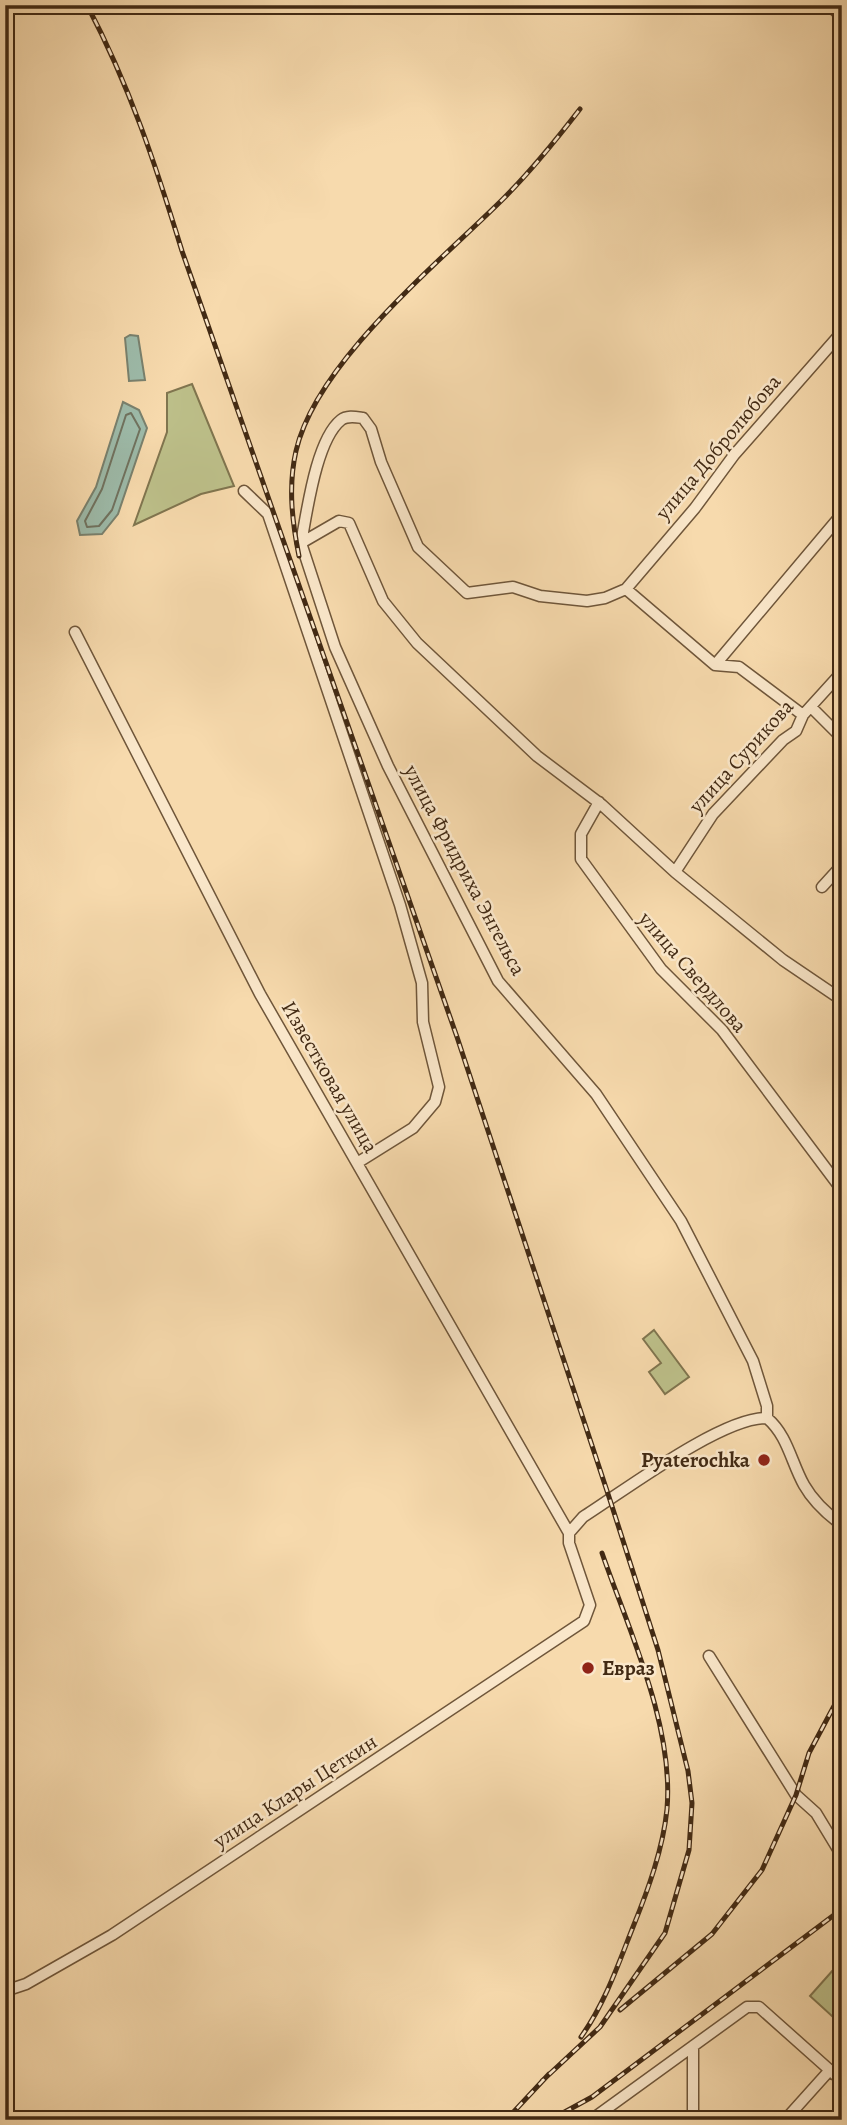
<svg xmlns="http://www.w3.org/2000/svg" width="847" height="2125" font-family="Alegreya,serif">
  <rect width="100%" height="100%" fill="#f7daad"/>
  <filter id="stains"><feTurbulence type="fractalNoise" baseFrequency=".00286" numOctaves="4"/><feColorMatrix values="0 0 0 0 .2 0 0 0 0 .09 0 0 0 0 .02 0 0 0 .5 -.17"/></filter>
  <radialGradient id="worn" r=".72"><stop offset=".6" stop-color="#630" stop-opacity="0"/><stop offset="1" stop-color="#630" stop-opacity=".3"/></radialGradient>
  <!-- green -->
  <path fill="#bdc08a" stroke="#80754f" stroke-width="2" d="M192,384L234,486L201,494L134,525L167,432V393Z
    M654,1330L689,1377L665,1394L649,1372L661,1363L643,1339Z
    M842,1960V2010L833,2017L810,1996Z"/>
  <!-- water -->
  <path fill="#9dbbaa" stroke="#79816e" stroke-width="2" d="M130,335L138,336L145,380L129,381L125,338Z
    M123,402L139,410L147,428L118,514L102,534L80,535L77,521L96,487Z"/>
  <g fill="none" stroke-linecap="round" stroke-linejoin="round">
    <!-- shore -->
    <path stroke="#70725f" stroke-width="2" d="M131,413L140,429L112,510L99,526L87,527L85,521L102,489L126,415Z"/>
    <defs>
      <path id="minor" d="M829,5L842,17
        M244,491L268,514L400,905L422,983L423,1022L439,1087L435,1102L413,1128L357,1163
        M301,543C307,512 316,440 341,420C347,415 356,417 363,418L371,429L381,462L418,547L467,593L513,587L540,596L587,601L605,598L626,589L695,508L734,455L842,332
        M626,589L715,665L739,667L803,715
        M75,632L260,994L569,1533
        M715,665L842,514
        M811,707L842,738
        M599,802L581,834V859L661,969L722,1030L842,1190
        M675,872L713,814L783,740L796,731L803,715L842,672
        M822,887L842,865
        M767,1418V1406L753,1361L681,1221L596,1094L498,981L388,766L335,647L301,543L339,521L349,523L383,601L417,643L537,756L602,805L675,872L783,960L842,1000
        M709,1656L796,1795L816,1813L839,1851
        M5,1991L26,1984L112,1935L584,1621L590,1605L569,1543V1533L583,1517C624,1491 722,1417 767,1418C788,1436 791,1462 804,1485C813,1501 827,1514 842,1525
        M591,2120L747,2007H759L842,2081
        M693,2120V2046
        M785,2120L829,2071"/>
    </defs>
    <!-- minor casing -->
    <use href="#minor" stroke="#6f563a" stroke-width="13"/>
    <!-- minor -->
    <use href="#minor" stroke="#fae7ca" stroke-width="10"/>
    <defs>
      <path id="rail" d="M87,5C130,87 155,163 182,251L457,1037L610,1500L658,1650L688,1771L692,1803L689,1850L665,1933L600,2027L542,2081
        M299,556C292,521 288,486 296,451C316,362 440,262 504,198C532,170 556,140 580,109
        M620,2010L712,1934L762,1870L796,1795L809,1753L842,1691
        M581,2037C605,2003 618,1965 633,1927C648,1890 663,1849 667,1809C674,1725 629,1631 602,1553
        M506,2120L549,2074
        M550,2120L592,2097L842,1909"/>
    </defs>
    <!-- rail casing -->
    <use href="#rail" stroke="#422a14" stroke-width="5"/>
    <!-- rail -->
    <use href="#rail" stroke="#fae7ca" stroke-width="2.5" stroke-dasharray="8" stroke-linecap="butt"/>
  </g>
  <!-- markers -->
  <g fill="#8f2418" stroke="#fae7ca" stroke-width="2.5">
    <circle cx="764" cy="1460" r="7"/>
    <circle cx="588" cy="1668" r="7"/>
  </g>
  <g text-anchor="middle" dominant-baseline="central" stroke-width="5" stroke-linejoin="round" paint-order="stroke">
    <!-- street labels -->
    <g font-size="21" fill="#422a14" stroke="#fae7ca">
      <text transform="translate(718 447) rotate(-50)">улица Добролюбова</text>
      <text transform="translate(741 756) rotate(-48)">улица Сурикова</text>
      <text transform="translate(465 870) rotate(62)">улица Фридриха Энгельса</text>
      <text transform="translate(693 972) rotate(49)">улица Свердлова</text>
      <text transform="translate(330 1077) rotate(60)">Известковая улица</text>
      <text transform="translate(295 1791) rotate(-33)">улица Клары Цеткин</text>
    </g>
    <!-- poi labels -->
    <g font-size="21" font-weight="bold" fill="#422a14" stroke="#fae7ca" text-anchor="end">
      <text x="750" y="1460">Pyaterochka</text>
      <text x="602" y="1668" text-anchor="start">Евраз</text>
    </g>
  </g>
  <!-- margin -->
  <rect width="847" height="2125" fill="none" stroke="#f7daad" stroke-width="28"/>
  <rect x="7" y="7" width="833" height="2111" fill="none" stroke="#422a14" stroke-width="3.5"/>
  <rect x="14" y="14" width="819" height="2097" fill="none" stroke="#422a14" stroke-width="2"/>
  <rect width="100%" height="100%" filter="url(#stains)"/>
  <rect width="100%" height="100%" fill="url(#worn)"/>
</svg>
